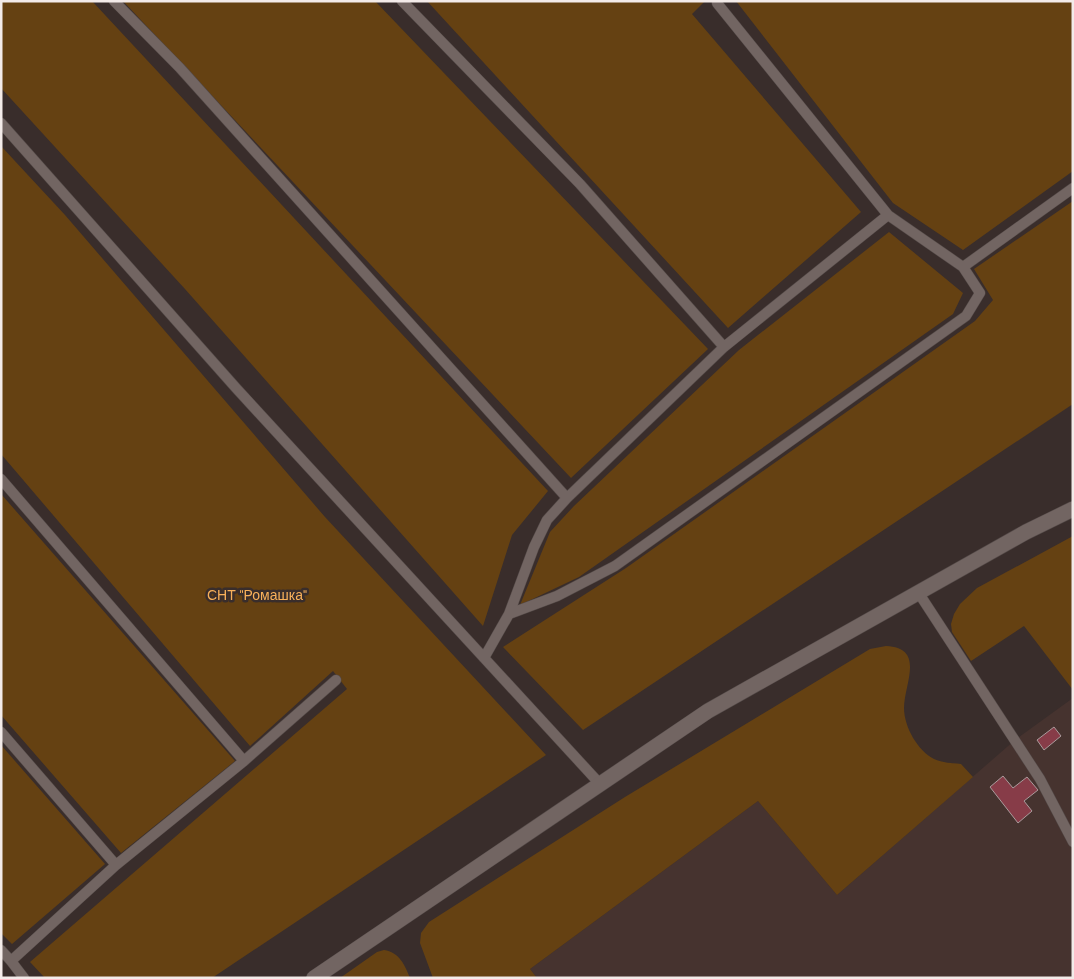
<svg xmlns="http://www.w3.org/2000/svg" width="1074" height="979" font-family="'DM Sans',sans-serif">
  <rect width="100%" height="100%" fill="#392d2b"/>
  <!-- built -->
  <path fill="#46332f" d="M1073,698V978H537L530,969L758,801L837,895L1015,740Z"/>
  <!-- green -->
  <path fill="#654112" d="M1,1H92L548,491L512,535L483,626L185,289L1,88Z
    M123,1H375L708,349L571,478Z
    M427,1H705L692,14L861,212L728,328Z
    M736,1H1073V171L963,250L893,203Z
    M1,146L65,215L325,517L546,755L212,978H45L30,962L347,689L333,671L250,746L1,454Z
    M1073,201V404L583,730L503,647L626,568L975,321L993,300L974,269Z
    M889,232L963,293L953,314L579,577L520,605L550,532L574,506L739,350Z
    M1,494L235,761L121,853L1,715Z
    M1073,536V690L1024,626L971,661L952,632L951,624L954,614L960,604L977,588Z
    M886,646C926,648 904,684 904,708C904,727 918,751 934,759C942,763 953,763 961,764L973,777L837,895L758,801L530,969L537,978H433L420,943L421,933L429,922L625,797L870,649Z
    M1,745L105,864L12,944L1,933Z
    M384,950C399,952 405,965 410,978H340L377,952Z"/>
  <!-- building -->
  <path fill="#873c48" stroke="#aa9b9c" d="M1054,727L1061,736L1044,750L1037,740Z
    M1003,776L1013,788L1027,777L1038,790L1024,801L1032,811L1018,823L990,787Z"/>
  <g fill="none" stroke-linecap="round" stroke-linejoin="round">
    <defs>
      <path id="service" d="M114,1L180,68L567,498L724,347L580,184L402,1
        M717,3L888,215L724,347
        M1,123L236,388L600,784
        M963,267L1073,188
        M1,479L244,761L116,865L1,732
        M918,592L1040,779L1073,842
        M509,614L534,547L547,520L567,498
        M484,658L509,614L557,596L615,566L966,316L980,293L963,267L888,215
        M244,761L336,680
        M1,950L11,961L116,865
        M11,961L24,978"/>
      <path id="tertiary" d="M314,978L708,711L1026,532L1073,509"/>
    </defs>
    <!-- service casing -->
    <use href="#service" stroke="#534947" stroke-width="11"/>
    <!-- tertiary casing -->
    <use href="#tertiary" stroke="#534947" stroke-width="16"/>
    <!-- service -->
    <use href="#service" stroke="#726562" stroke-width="10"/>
    <!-- tertiary -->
    <use href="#tertiary" stroke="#726562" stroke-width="15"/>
  </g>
  <g text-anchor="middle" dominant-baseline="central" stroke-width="5" stroke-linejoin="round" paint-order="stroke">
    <!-- park labels -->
    <g font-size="14" fill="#f8b05a" stroke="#392d2b">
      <text x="257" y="595">СНТ "Ромашка"</text>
    </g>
  </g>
  <!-- border -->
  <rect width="1074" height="979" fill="none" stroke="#f3ebe9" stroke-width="5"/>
</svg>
